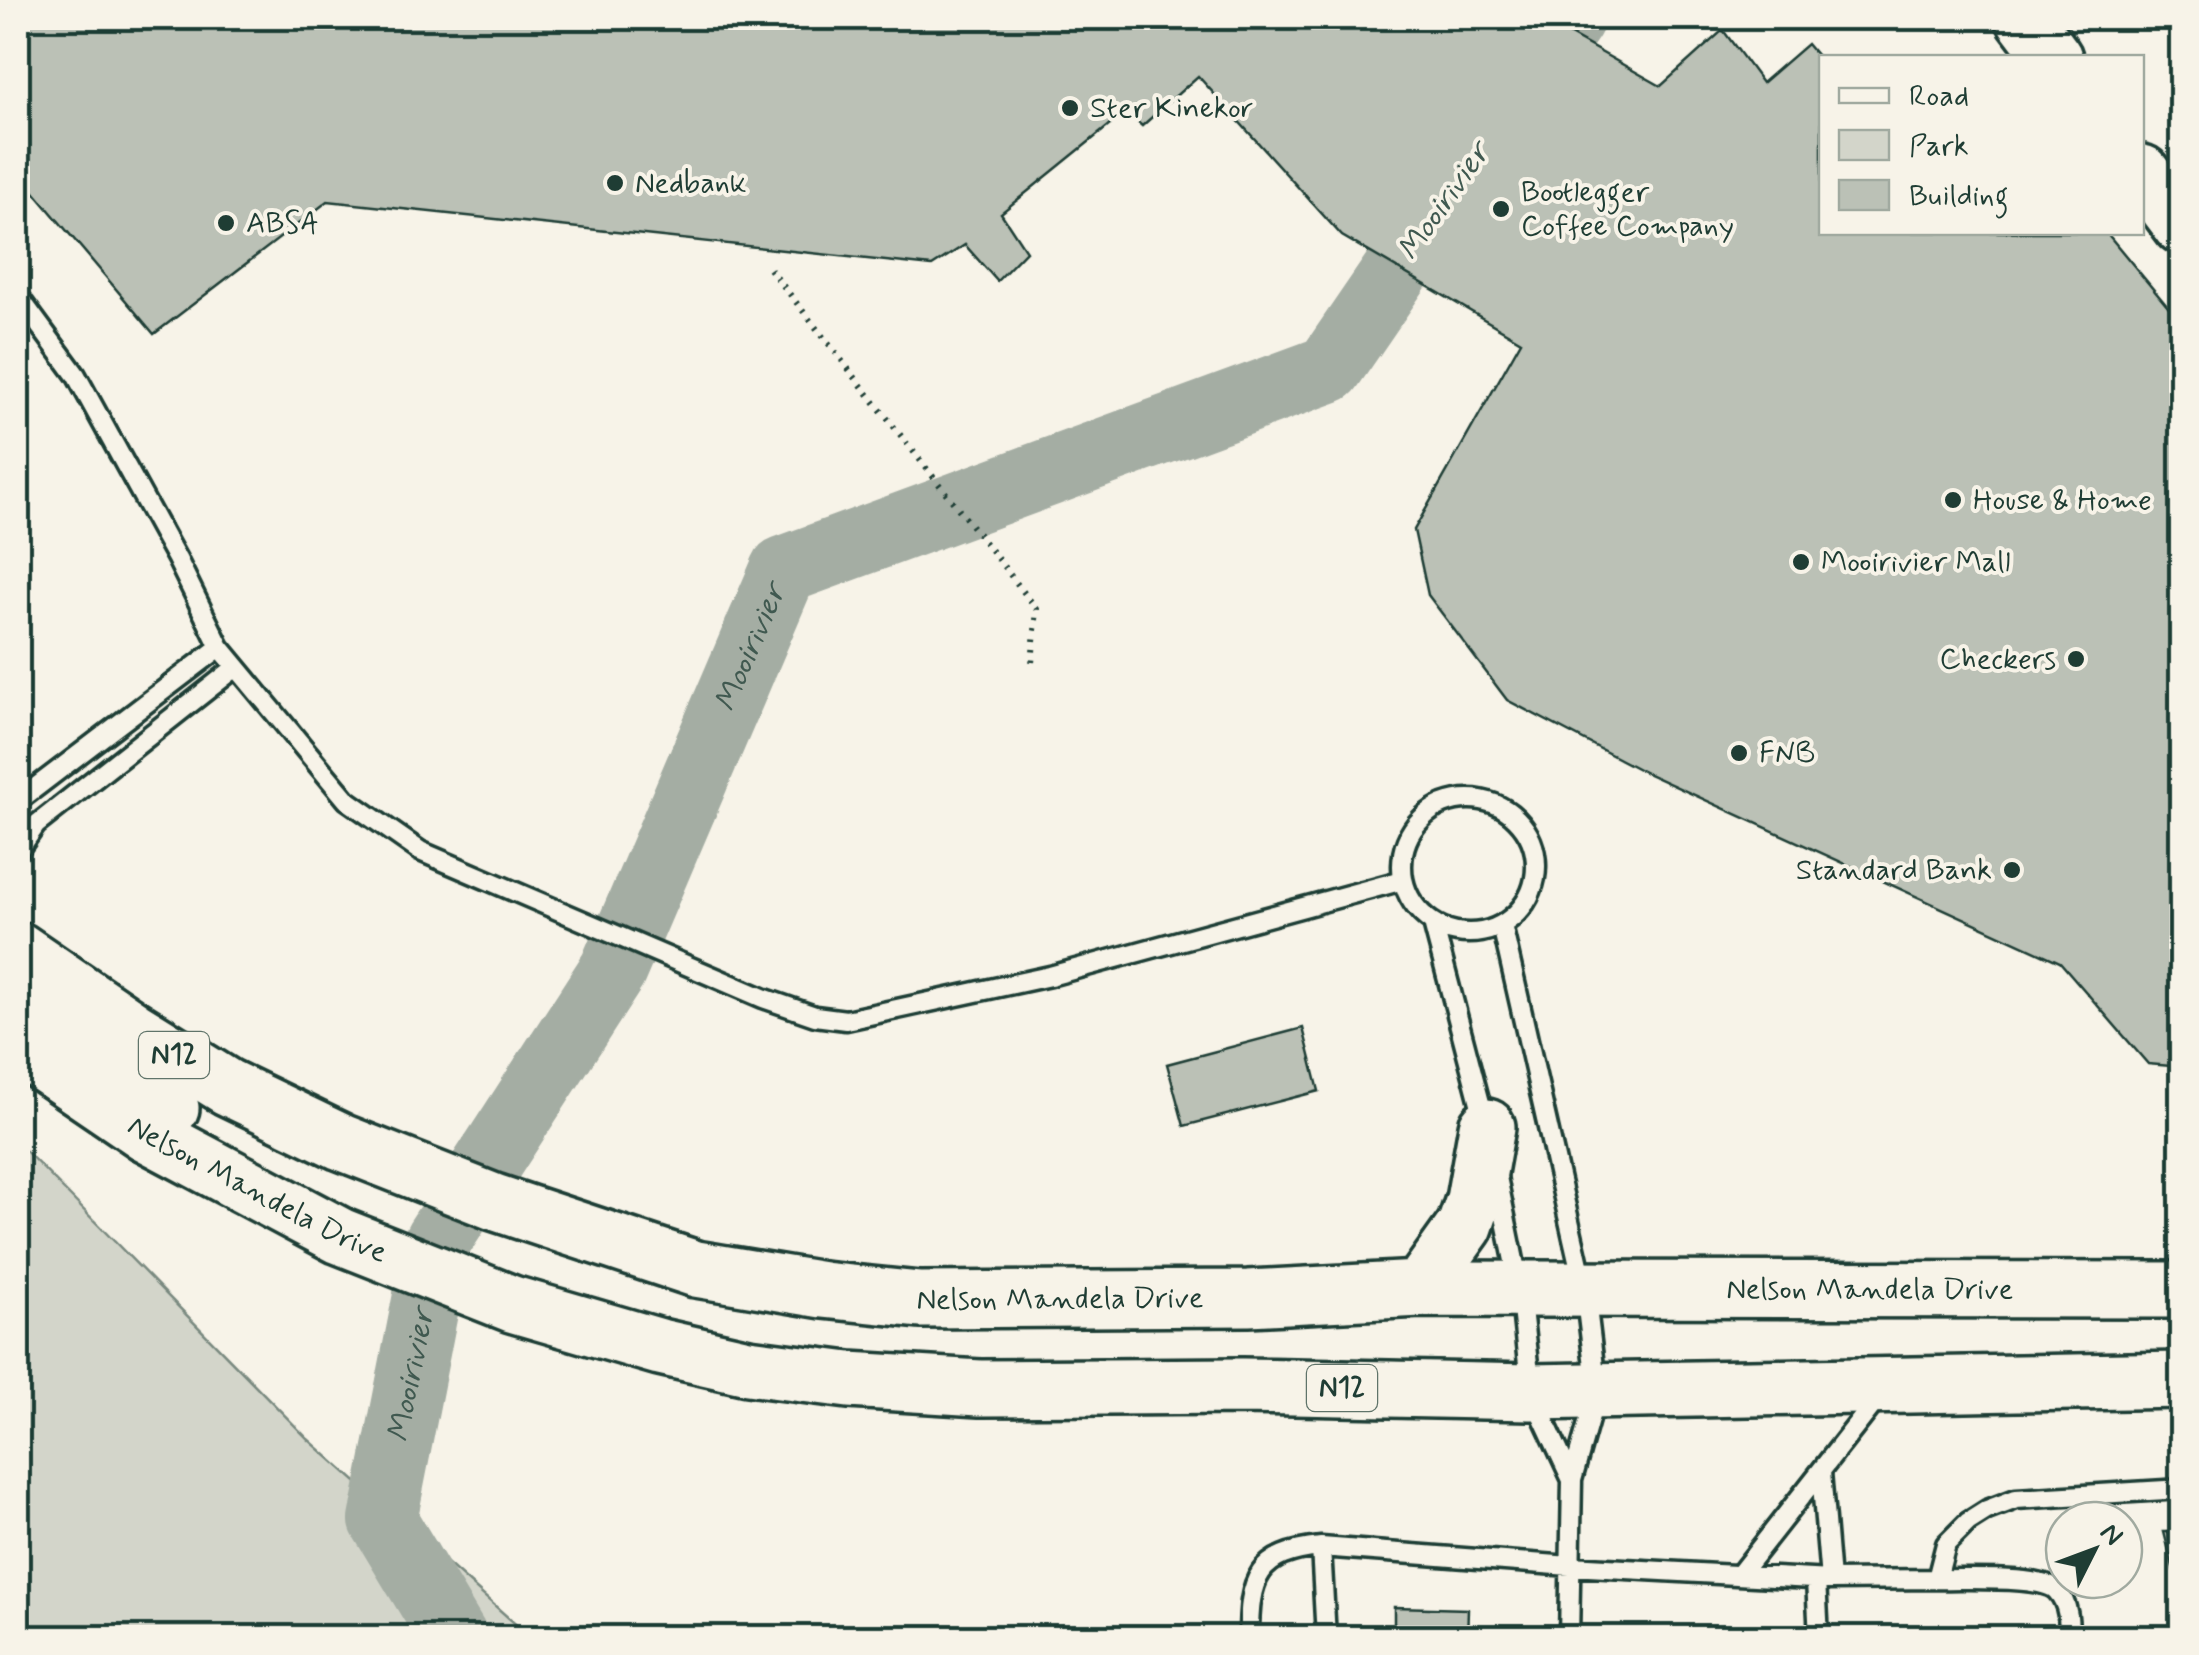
<svg xmlns="http://www.w3.org/2000/svg" width="2199" height="1655" font-family="Mynerve,sans-serif">
  <rect width="100%" height="100%" fill="#f7f3e8"/>
  <filter id="ink" filterUnits="userSpaceOnUse"><feTurbulence type="fractalNoise" baseFrequency=".01" numOctaves="2"/><feDisplacementMap in="SourceGraphic" scale="20" xChannelSelector="R" yChannelSelector="G"/><feConvolveMatrix kernelMatrix="1 2 1 2 8 2 1 2 1" color-interpolation-filters="sRGB"/></filter>
  <g filter="url(#ink)">
    <!-- green -->
    <path fill="#d3d5ca" stroke="#79897f" stroke-width="2.5" d="M18,1143L308,1439L530,1637H18Z"/>
    <g fill="none" stroke-linecap="round" stroke-linejoin="round">
      <!-- river -->
      <g stroke="#a4ada3" stroke-width="68">
        <path d="M1509,108L1571,18"/>
        <path id="s1" d="M454,1638L383,1520L438,1240L613,970L784,570L1329,369L1451,191"/>
      </g>
    </g>
    <!-- building -->
    <path fill="#bbc1b6" stroke="#1f3d34" stroke-width="2.5" d="M18,18H1540L1661,86L1723,30L1762,83L1807,44L1822,62V232H2106L2182,324V1067L2148,1064L2060,962L1646,773L1507,700L1428,595L1414,530L1521,341L1342,236L1198,76L1142,126L1126,112L1001,213L1026,251L997,281L965,245L932,266L328,201L154,334L18,173Z
      M1303,1028L1319,1091L1184,1126L1167,1064Z
      M2164,1532H2182V1602Z
      M1394,1607L1468,1609L1467,1638H1394Z
      M1628,1631L1811,1634V1638H1628Z"/>
    <g fill="none" stroke-linecap="round" stroke-linejoin="round">
      <defs>
        <path id="lane" d="M18,296L76,375L177,559L220,647L347,800L420,851L763,998L815,1016L846,1020L1050,976L1403,880
          M1402 866a67 67 0 1 1 134 0a67 67 0 1 1-134 0Z
          M18,801L220,647
          M18,851L36,825L235,668
          M1433,923L1485,1122
          M1502,925L1585,1291L1597,1391L1572,1480L1569,1638
          M1497,1177L1520,1290L1531,1392L1572,1480
          M1821,1472L1830,1580
          M1321,1547L1326,1638
          M1739,1575L1878,1398
          M1937,1579C1962,1580 2042,1575 2057,1591C2069,1604 2069,1622 2069,1638
          M1816,1580L1819,1638
          M1249,1638C1249,1578 1257,1553 1321,1547L1570,1566L1830,1580L1937,1579L1946,1544L1968,1522L1987,1510L2016,1499L2182,1489"/>
        <path id="primary" d="M2024,18L2054,58
          M2142,173L2182,226"/>
        <g id="highway">
          <path id="s2" d="M18,950L132,1028L227,1087L341,1142L494,1202L696,1269L823,1290L920,1300L1248,1298L1420,1289L2182,1290"/>
          <path d="M18,993L171,1108"/>
          <path id="s3" d="M18,1046L146,1133L340,1236L512,1304L660,1347L748,1367L849,1380L980,1388L1242,1386L1531,1392L2182,1380"/>
          <path d="M1420,1289L1465,1226L1474,1200L1487,1127"/>
        </g>
      </defs>
      <!-- lane casing -->
      <use href="#lane" stroke="#1f3d34" stroke-width="25"/>
      <!-- primary casing -->
      <use href="#primary" stroke="#1f3d34" stroke-width="62"/>
      <!-- highway casing -->
      <use href="#highway" stroke="#1f3d34" stroke-width="62"/>
      <!-- path -->
      <path stroke="#1f3d34" stroke-width="6" stroke-dasharray="2.5 8" stroke-linecap="butt" d="M770,269L1037,609L1032,663"/>
      <!-- lane -->
      <use href="#lane" stroke="#f7f3e8" stroke-width="18"/>
      <!-- primary -->
      <use href="#primary" stroke="#f7f3e8" stroke-width="55"/>
      <!-- highway -->
      <use href="#highway" stroke="#f7f3e8" stroke-width="55"/>
    </g>
  </g>
  <!-- markers -->
  <g fill="#1f3d34" stroke="#f7f3e8" stroke-width="4">
    <circle cx="1070" cy="108" r="10"/>
    <circle cx="615" cy="183" r="10"/>
    <circle cx="1501" cy="209" r="10"/>
    <circle cx="226" cy="223" r="10"/>
    <circle cx="1953" cy="500" r="10"/>
    <circle cx="1801" cy="562" r="10"/>
    <circle cx="2076" cy="659" r="10"/>
    <circle cx="1739" cy="753" r="10"/>
    <circle cx="2012" cy="870" r="10"/>
  </g>
  <g text-anchor="middle" dominant-baseline="central" stroke-width="8" stroke-linejoin="round" paint-order="stroke">
    <!-- shield labels -->
    <g fill="#f7f3e8" stroke="#60746a" stroke-width="2.5">
      <rect x="139" y="1032" width="70" height="46" rx="8"/>
      <rect x="1307" y="1365" width="70" height="46" rx="8"/>
    </g>
    <g font-size="28" font-weight="bold" fill="#1f3d34">
      <text x="174" y="1055">N12</text>
      <text x="1342" y="1388">N12</text>
    </g>
    <!-- poi labels -->
    <g font-size="30" fill="#1f3d34" stroke="#f7f3e8" text-anchor="start">
      <text x="1090" y="108">Ster Kinekor</text>
      <text x="635" y="183">Nedbank</text>
      <text x="1521" y="192">Bootlegger<tspan x="1521" dy="34">Coffee Company</tspan></text>
      <text x="246" y="223">ABSA</text>
      <text x="1973" y="500">House &amp; Home</text>
      <text x="1821" y="562">Mooirivier Mall</text>
      <text x="2056" y="659" text-anchor="end">Checkers</text>
      <text x="1759" y="753">FNB</text>
      <text x="1992" y="870" text-anchor="end">Standard Bank</text>
    </g>
    <!-- street labels -->
    <g font-size="30" fill="#1f3d34" stroke="#f7f3e8">
      <text stroke="none"><textPath href="#s3" startOffset="280">Nelson Mandela Drive</textPath></text>
      <text stroke="none"><textPath href="#s2" startOffset="1930">Nelson Mandela Drive</textPath></text>
      <text stroke="none"><textPath href="#s2" startOffset="1120">Nelson Mandela Drive</textPath></text>
    </g>
    <!-- water labels -->
    <g font-size="32" font-style="italic" fill="#405950" stroke="#f7f3e8">
      <text transform="translate(1444 202) rotate(-55)">Mooirivier</text>
      <text stroke="none"><textPath href="#s1" startOffset="1095">Mooirivier</textPath></text>
      <text stroke="none"><textPath href="#s1" startOffset="285">Mooirivier</textPath></text>
    </g>
  </g>
  <!-- margin -->
  <rect width="2199" height="1655" fill="none" stroke="#f7f3e8" stroke-width="60"/>
  <rect x="30" y="30" width="2139" height="1595" fill="none" stroke="#1f3d34" stroke-width="4" filter="url(#ink)"/>
  <!-- legend -->
  <rect x="1819" y="55" width="325" height="180" fill="#f7f3e8" stroke="#a1aaa0" stroke-width="2.5"/>
  <rect x="1839" y="88" width="50" height="15" fill="#f7f3e8" stroke="#a1aaa0" stroke-width="2.5"/>
  <text x="1909" y="105" font-size="30" fill="#1f3d34">Road</text>
  <rect x="1839" y="130" width="50" height="30" fill="#d3d5ca" stroke="#a1aaa0" stroke-width="2.5"/>
  <text x="1909" y="155" font-size="30" fill="#1f3d34">Park</text>
  <rect x="1839" y="180" width="50" height="30" fill="#bbc1b6" stroke="#a1aaa0" stroke-width="2.5"/>
  <text x="1909" y="205" font-size="30" fill="#1f3d34">Building</text>
  <!-- north arrow -->
  <g transform="translate(2094 1550) rotate(48)"><circle r="48" fill="#f7f3e8" stroke="#a1aaa0" stroke-width="2.5"/>
  <path d="M0-8L18 38L0 25L-18 38Z" fill="#1f3d34"/>
  <text y="-15" font-size="28" font-weight="bold" text-anchor="middle" fill="#1f3d34">N</text>
  </g>
</svg>
